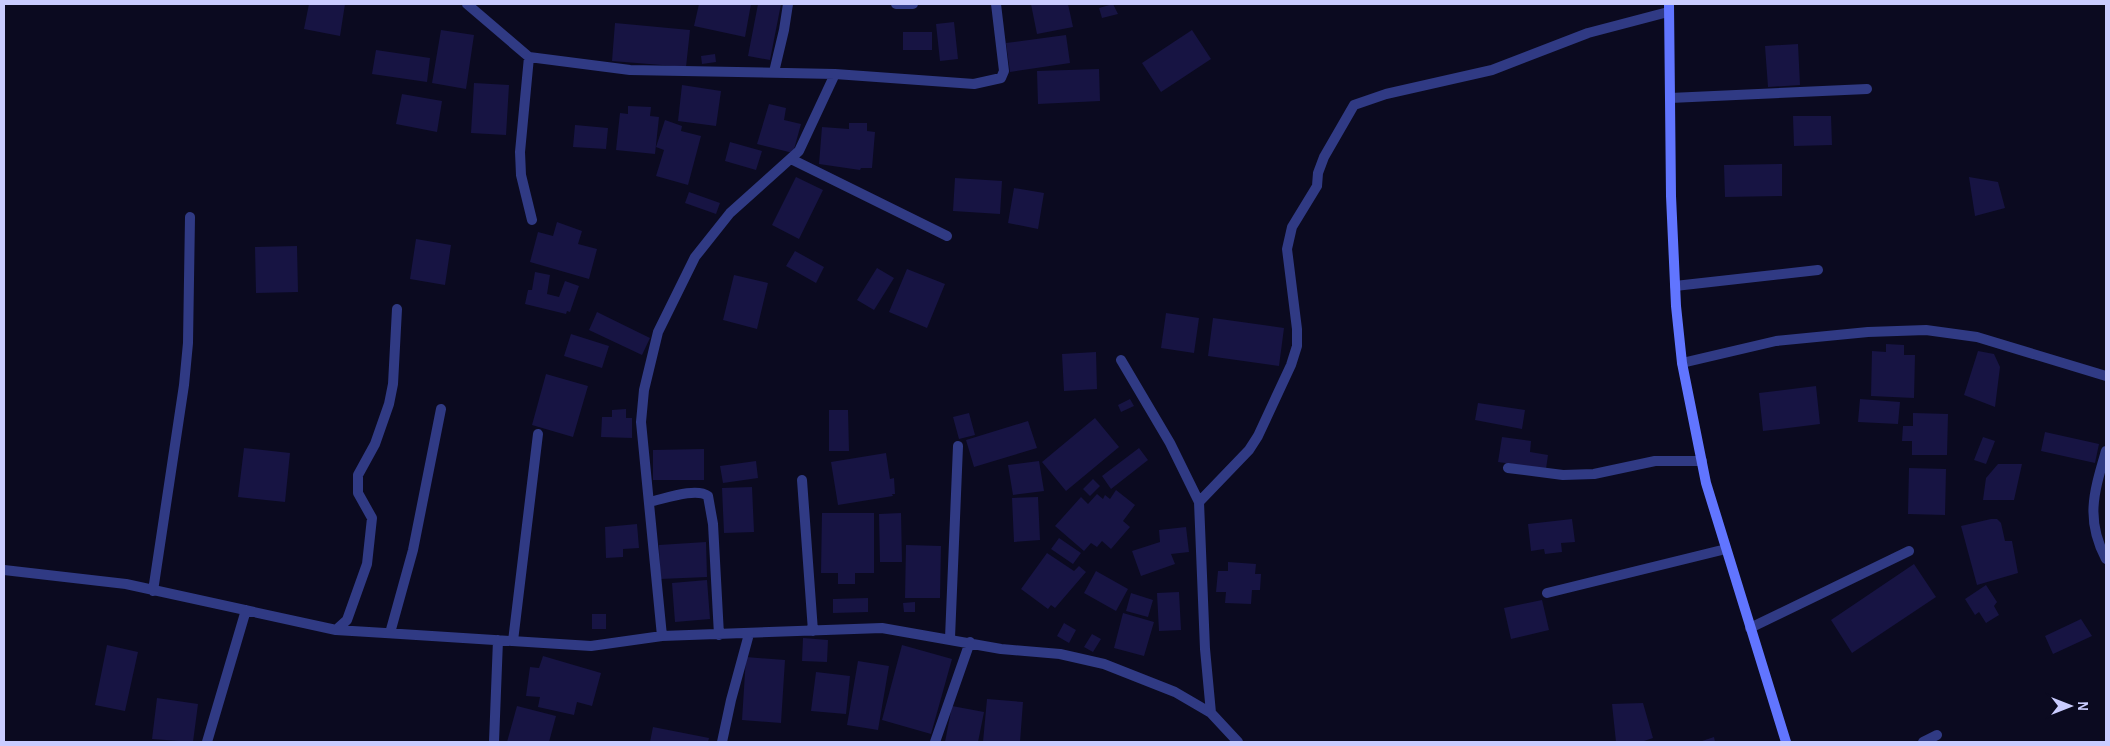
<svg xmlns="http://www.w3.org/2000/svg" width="2110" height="746" font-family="'Alegreya Sans',sans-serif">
  <rect width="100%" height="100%" fill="#0b0a20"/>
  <!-- building -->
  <path fill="#171443" d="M309,4H345L340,36L304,29Z
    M699,4H751L745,37L694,26Z
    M758,4H781L770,60L748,56Z
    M1031,4H1068L1073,27L1037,34Z
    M1113,4L1118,14L1102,18L1099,8Z
    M954,22L958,59L940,61L936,24Z
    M615,23L690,30L686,67L612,61Z
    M441,30L474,35L466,89L432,83Z
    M1192,30L1211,59L1161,92L1142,63Z
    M903,32H932V50H903Z
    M1066,35L1070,63L1010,72L1006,43Z
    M1798,44L1800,85L1768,87L1765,46Z
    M376,50L430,58L427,82L372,74Z
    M715,54L716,62L702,64L701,56Z
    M1099,69L1100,101L1038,104L1037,71Z
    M474,83L509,85L506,135L471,133Z
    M682,85L721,91L716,126L678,121Z
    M402,94L442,101L437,132L396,124Z
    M769,104L786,108L784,120L801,124L793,153L757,144Z
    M628,106L651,107L650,116L659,117L655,154L616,150L620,113L628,114Z
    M1793,116H1831L1832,145L1794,146Z
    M665,120L682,126L681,131L701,136L688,185L656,176L664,150L656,147Z
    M849,123H867V131L875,132L872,168H861L860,170L819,164L822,127L849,129Z
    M575,125L608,128L606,149L573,147Z
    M730,142L762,151L756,170L725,161Z
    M1782,164V196L1725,197L1724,165Z
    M796,177L823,190L799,239L772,225Z
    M1969,177L1998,182L2005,208L1975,216Z
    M955,178L1002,181L1000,214L953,211Z
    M1014,188L1044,193L1038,229L1008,223Z
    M689,192L720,203L716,214L685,203Z
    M557,222L582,231L578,244L597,249L589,279L530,262L538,232L553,236Z
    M416,239L451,245L445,285L410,279Z
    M297,246L298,292L256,293L255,247Z
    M795,251L824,267L816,283L786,266Z
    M877,268L894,278L874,310L857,300Z
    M907,269L945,284L927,328L889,312Z
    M535,272L550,275L547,294L559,297L565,281L579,286L570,312L567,311L566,314L525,304L528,290H532Z
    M734,275L768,283L757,329L723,320Z
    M597,312L650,338L642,355L589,330Z
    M1166,313L1199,318L1194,353L1161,348Z
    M1213,318L1284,328L1279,366L1208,356Z
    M571,334L609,346L602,368L564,356Z
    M1886,344L1904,345V355H1915L1914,398L1871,396L1872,351L1886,352Z
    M1978,351L1994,354L2000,367L1995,407L1964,395Z
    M1096,352L1097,389L1064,391L1062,354Z
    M546,374L588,386L573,437L532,425Z
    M1816,386L1820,424L1763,431L1759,393Z
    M1130,399L1134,406L1121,412L1118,405Z
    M1860,399L1900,402L1898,424L1858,422Z
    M1478,403L1525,410L1522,429L1475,420Z
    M626,409V418H632V438L601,437L602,417H612V410Z
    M829,410H848L849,451H829Z
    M969,413L975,435L959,439L953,417Z
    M1913,413L1948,414L1947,455H1912V441H1902L1903,426H1913Z
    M1095,418L1119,447L1066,491L1042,462Z
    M1028,421L1037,448L974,467L966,440Z
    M2045,432L2099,444L2095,463L2041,451Z
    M1502,437L1531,441L1530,452L1548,455L1546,469L1498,462Z
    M1983,437L1995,441L1986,464L1974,460Z
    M244,448L290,453L285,502L238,497Z
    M1139,448L1148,460L1111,489L1102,476Z
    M704,449V480H653V450Z
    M886,453L890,479L894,478L895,494H892L893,496L838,505L831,462Z
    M756,461L758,478L723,483L720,466Z
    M1039,461L1044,491L1013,495L1008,465Z
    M1998,464H2022L2014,500H1983L1986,478Z
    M1909,468L1946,469L1945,515L1908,514Z
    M1093,479L1100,486L1090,496L1083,489Z
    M752,487L754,532L724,533L722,488Z
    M1116,490L1135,505L1123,521L1130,527L1111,549L1102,541L1097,547L1091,543L1084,551L1055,526L1081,497L1088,504L1097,494L1103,499L1105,495L1110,499Z
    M1038,497L1040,540L1014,542L1012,498Z
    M822,513H874V573H855V584H838V573H821Z
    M901,513L902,562H880L879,514Z
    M1572,519L1575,542L1561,543L1562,552L1545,554L1544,549L1531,551L1528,524Z
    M1991,519H1997L2001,523L2005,541H2012L2018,573L1977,585L1961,526Z
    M637,524L639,548L623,549V557L606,558L605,527Z
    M1186,527L1189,552L1171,554L1175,564L1141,576L1132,551L1160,542L1159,530Z
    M1059,538L1081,553L1073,564L1051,549Z
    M706,542L707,577L660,579L659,545Z
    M906,545L941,546L940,598H905Z
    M1047,553L1074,571L1079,566L1086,572L1055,608L1051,605L1048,609L1021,589Z
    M1228,562L1256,564L1255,574H1261L1260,590H1252L1251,604L1225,603L1226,592H1216L1218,571H1228Z
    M1914,564L1936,597L1852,653L1831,620Z
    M1096,571L1128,589L1116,611L1084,593Z
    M707,580L710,619L675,622L672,583Z
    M1986,585L1997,602L1994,606L1999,615L1986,623L1979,612L1975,615L1965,599Z
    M1179,592L1181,630L1159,631L1157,593Z
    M1131,593L1153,600L1148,617L1126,611Z
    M868,598V612L833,613V599Z
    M1542,600L1549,630L1511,639L1504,608Z
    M915,602V612H904L903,603Z
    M1123,613L1154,622L1144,656L1114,648Z
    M592,614H606V629H592Z
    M2081,619L2092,636L2053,654L2045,636Z
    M1064,623L1076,630L1069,643L1057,636Z
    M1092,634L1101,639L1093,652L1084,647Z
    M803,638L828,640L827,662L802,661Z
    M107,645L138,652L125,711L95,705Z
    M902,645L952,659L931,734L882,720Z
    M543,656L601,673L592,706L577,702L574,715L538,707L540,697L526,696L530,667L539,668Z
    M746,657L785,660L781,723L742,720Z
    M858,661L889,666L878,730L847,725Z
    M816,672L850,676L846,714L811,711Z
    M157,698L198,704L193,742L152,739Z
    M987,699L1023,702L1020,742H983Z
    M1643,703L1653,738L1641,742H1616L1612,704Z
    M517,706L556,716L549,742H507Z
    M952,706L984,712L978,742H945Z
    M653,727L709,738L708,742H650Z
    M1714,737L1715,742H1699Z"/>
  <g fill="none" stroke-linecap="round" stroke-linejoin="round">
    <!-- street -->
    <path stroke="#303a84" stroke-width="10" d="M467,4L529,57L630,70L835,74
      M896,4H913
      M529,57L520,152L521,175L532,220
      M774,72L784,30L788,4
      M1670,98L1867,89
      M791,159L947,236
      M1675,286L1818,270
      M1121,360L1170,443L1199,502
      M1682,363L1776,341L1868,332L1926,330L1977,337L2106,376
      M2106,451C2094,492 2085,519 2106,559
      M1508,468L1563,475L1594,474L1655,461H1702
      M802,480L813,631
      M649,502C664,499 696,487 708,496L713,524L719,635
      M4,570L126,584L336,630L385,633L591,646L662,636L882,628L1001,649L1060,654L1104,664L1175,692L1211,713
      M153,591L184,385L188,343L190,217
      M1547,593L1726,549
      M1750,628L1909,551
      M336,630L347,620L367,564L372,518L358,493V475L375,444L389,404L393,384L397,309
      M390,633L413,550L441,409
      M662,636L641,422L644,390L658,332L695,257L730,213L799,151L835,74L974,84L1001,78L1004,71L996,4
      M950,638L958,446
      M513,641L538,434
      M207,742L246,610
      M494,742L498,640
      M722,742L731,700L749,634
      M935,742L970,642
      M1238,742L1211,713L1205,649L1199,502L1249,450L1258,436L1291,365L1297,346V329L1287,249L1292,227L1317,186L1318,173L1324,157L1354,105L1386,94L1492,70L1588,33L1668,12
      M1923,742L1937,735"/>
    <!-- secondary -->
    <path stroke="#6175ff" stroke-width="10" d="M1669,4L1671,196L1676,306L1682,363L1706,483L1786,742"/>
  </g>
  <!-- border -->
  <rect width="2110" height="746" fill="none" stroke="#caccff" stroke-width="10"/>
  <!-- north arrow -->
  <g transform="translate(2070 706) rotate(90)" stroke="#0b0a20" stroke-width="4" paint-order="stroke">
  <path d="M0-4L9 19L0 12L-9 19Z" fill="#caccff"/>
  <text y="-8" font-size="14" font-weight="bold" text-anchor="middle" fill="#caccff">N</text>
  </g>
</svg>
